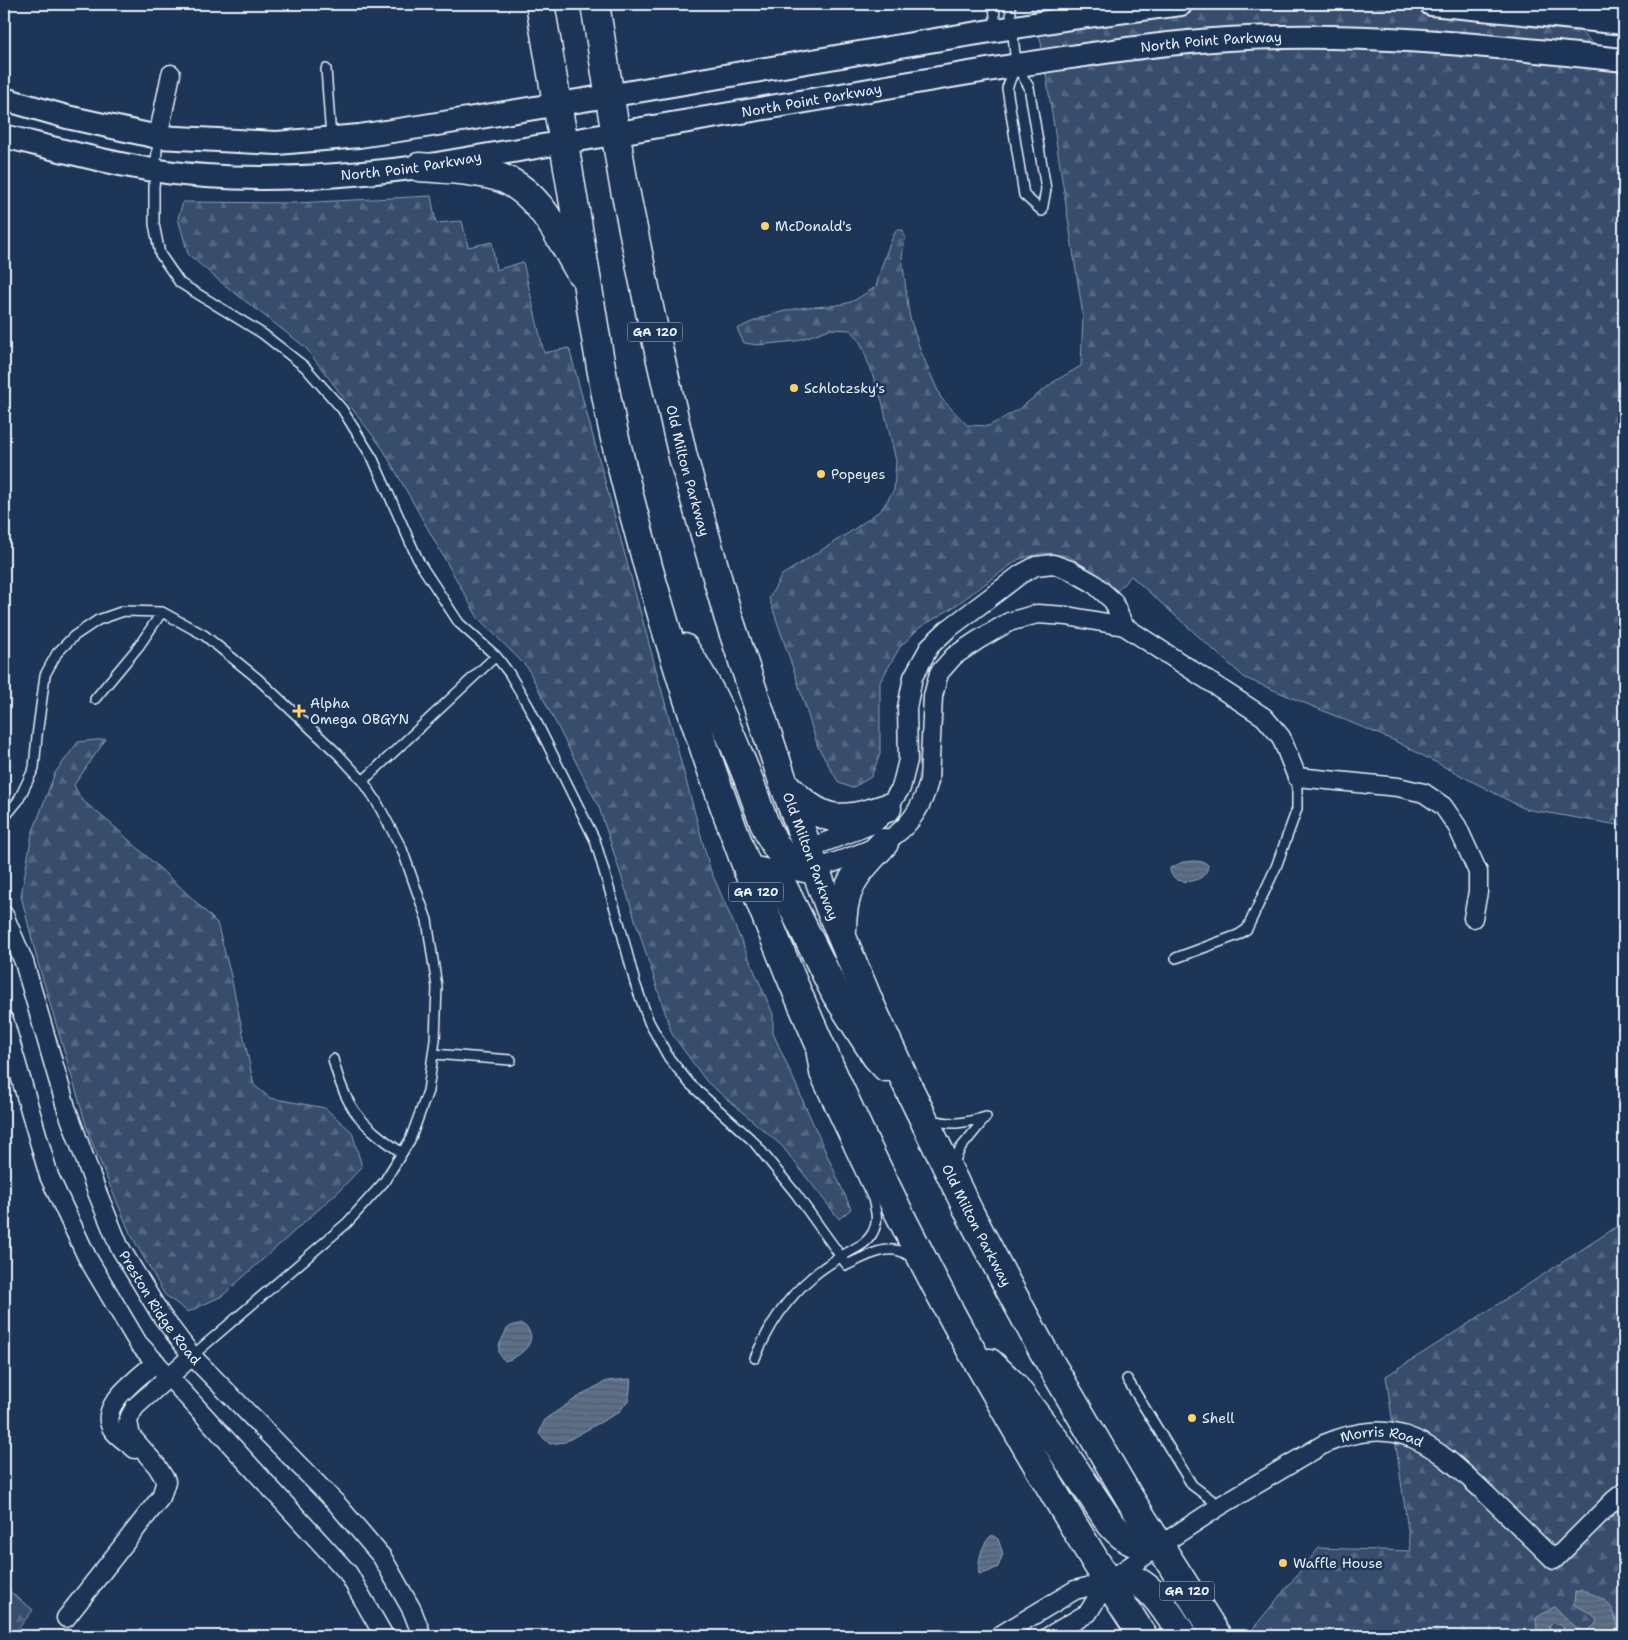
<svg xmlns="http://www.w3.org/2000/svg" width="1628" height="1640" font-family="'Shantell Sans',sans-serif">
  <defs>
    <pattern id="forest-firs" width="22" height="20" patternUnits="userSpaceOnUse" patternTransform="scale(1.25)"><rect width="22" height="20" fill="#374d6c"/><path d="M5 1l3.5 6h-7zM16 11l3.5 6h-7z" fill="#546782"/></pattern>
    <pattern id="water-rules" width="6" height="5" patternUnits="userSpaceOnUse" patternTransform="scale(1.25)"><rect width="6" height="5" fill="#5d7089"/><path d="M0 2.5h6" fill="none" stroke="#505a66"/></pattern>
  </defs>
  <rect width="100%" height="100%" fill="#1d3557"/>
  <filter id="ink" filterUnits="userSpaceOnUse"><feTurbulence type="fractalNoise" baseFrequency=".02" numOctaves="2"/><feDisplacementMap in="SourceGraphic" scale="10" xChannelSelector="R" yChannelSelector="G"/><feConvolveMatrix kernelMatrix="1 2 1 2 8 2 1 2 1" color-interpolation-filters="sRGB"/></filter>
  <g filter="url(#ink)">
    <!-- forest -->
    <path fill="url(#forest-firs)" stroke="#909fb2" d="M1031,4H1588L1577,28L1624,74V826L1525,809L1395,741L1245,678L1131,576L1117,591L1099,576L1068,556L1044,553L1019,559L952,608L919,628L900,647L880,682V754L871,777L852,788L839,783L818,747L796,677L769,598L782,575L850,532L881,510L894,490L896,461L882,401L862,346L857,337L851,330L830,329L796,341L758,345L744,343L737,329C758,318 783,310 807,307C822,306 839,307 853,301C861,297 868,291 876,287C881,267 887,249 896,230H903L905,239L902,257L908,307L910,318L921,352L941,398L967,425L989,426L1019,409L1055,381L1081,366L1083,316L1041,42Z
      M431,196L436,223L462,221L468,247L492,242L496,270L523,262L544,353L569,348L710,869L773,1014V1033L851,1209L839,1219L782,1146L707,1082L672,1034L599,807L527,667L478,618L383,449L305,347L222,283L188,254L178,218L183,202L296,203Z
      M106,739L74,785L81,799L116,828L193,899L217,923L230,972L254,1085L270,1098L325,1108L352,1132L362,1167L338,1192L222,1296L188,1312L165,1295L130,1233L90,1138L38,963L21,896L32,834L55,773L78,742Z
      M1624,1222V1636H1247L1319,1548L1411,1551L1386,1376L1437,1344Z
      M4,1587L33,1610L12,1636H4Z"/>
    <!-- water -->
    <path fill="url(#water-rules)" stroke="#95a4b5" d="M1194,861L1204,862L1208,865C1207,886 1169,887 1170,868L1183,862Z
      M522,1324C543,1337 522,1357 505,1361C496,1353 498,1346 503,1337C505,1334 505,1331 507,1329C511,1325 517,1324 522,1324Z
      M631,1379L629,1399L619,1412L565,1442L550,1444L539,1434L545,1419L586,1392L607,1381Z
      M992,1535L998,1539L1003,1554L998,1567L988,1572L979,1574C977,1562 982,1543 992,1535Z
      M1583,1590C1598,1597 1611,1600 1615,1617C1617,1625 1618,1629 1615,1636H1571L1560,1625L1553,1623L1549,1627L1554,1636H1540L1537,1630L1536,1618L1554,1607L1577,1628L1586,1631L1594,1626L1597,1621L1593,1615L1574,1604L1575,1592Z"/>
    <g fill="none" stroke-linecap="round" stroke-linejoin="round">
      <defs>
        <path id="service" d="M994,4L996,30
          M1010,4L1016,65L1007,88L1024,195L1042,211
          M1017,67L1029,87L1046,189L1042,211
          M326,69L331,138
          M158,138L154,187V224L160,254L180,283L263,334L305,367L342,409L373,459L419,562L459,623L496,656L363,781
          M496,656L509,673L529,707L595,840L622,933L635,983L649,1022L669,1058L690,1084L753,1141L796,1194L847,1265C866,1256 895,1239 912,1259
          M95,699L139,646L162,612
          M4,818L18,801L34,768L37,736L45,675L57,653L74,636L98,620L124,611L162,612L204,635L257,678L338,754L363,781L375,799L402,849L427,920L437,987L435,1040L428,1091L410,1140L384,1182L347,1223L192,1356
          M1176,958L1238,935L1247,929L1276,867L1297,809V777
          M433,1054L511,1060
          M333,1059C346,1110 360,1123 402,1153
          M930,1119C953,1126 963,1123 986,1117
          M953,1165L960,1149L986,1117
          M755,1358C769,1326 785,1300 812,1277C822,1268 835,1260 847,1253C857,1247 867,1244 873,1232C879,1221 876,1212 873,1199L815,1076L811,1052
          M1127,1379L1192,1485L1220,1506"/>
        <g id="minor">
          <path d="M158,137L171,74"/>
          <path d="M799,852L873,824L881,817L901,788L908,760L907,708L913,677L930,646L947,630L1021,574L1036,566L1053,564L1070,570L1093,583L1113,601L1124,626"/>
          <path d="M806,873C861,850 912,848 929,781L933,696L939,673L954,656L978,640L1009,622L1037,614L1067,616L1124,626L1264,717L1281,737L1297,777L1398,787L1424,793L1443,806L1457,826L1478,872V892L1473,918"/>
          <path id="s1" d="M4,915L24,962L66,1107L97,1192L119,1246L161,1315L192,1356L337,1504L382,1557L412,1610L422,1636"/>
          <path d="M4,1020L49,1176L87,1257L138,1343L348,1573L384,1636"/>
          <path d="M135,1449C127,1442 114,1435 110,1425C101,1403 142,1375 156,1362"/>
          <path d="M66,1618L161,1497L166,1481L157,1466L131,1436L128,1422L130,1416L135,1407L192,1356"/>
          <path id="s2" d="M999,1636L1075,1590L1107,1582L1159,1546L1220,1506L1324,1444C1398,1413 1434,1444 1486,1494C1509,1516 1532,1538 1554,1560L1614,1500L1624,1492"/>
          <path d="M1049,1636L1088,1613L1107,1582"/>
        </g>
        <g id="tertiary">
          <path d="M1431,4L1624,23"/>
          <path d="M4,99L67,117L158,137L277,143L359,136L425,126L608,96L941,39L1071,18L1181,4"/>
          <path id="s3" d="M4,136C69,152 138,172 206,176C277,181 348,176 419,167C559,142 700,120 841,95C915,82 989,69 1064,58C1118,50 1173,42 1228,39C1360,31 1493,46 1624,60"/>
        </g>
        <g id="trunk">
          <path d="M540,4C556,97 572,189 587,282C596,338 604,393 617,447C689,748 804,1038 949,1310C968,1346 990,1382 1010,1418C1053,1492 1096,1565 1143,1636"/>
          <path id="s4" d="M595,4L623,180L650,312L683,457L728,616L784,784L829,906L869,1002L910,1091L969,1212L1008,1286L1045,1354L1130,1499L1217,1636"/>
          <path d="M419,167C444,169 471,169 495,176C538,187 559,237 580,272"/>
          <path d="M684,648C711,687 730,733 748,778C758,804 766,836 784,857C793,867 804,869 815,869"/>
          <path d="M786,786C821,823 839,824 887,808"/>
          <path d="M748,871C762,871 771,874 781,883L836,994L876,1056L886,1067"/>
          <path d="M842,931C842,886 855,874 884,843"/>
          <path d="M990,1363L1013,1385L1057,1443L1111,1524C1126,1541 1136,1546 1159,1546"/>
          <path d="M1107,1582C1112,1581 1118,1578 1123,1578C1149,1577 1171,1618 1183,1636"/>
        </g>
      </defs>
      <!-- service casing -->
      <use href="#service" stroke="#e8f1f8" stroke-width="12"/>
      <!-- minor casing -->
      <use href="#minor" stroke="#e8f1f8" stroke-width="21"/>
      <!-- tertiary casing -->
      <use href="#tertiary" stroke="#e8f1f8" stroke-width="26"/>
      <!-- trunk casing -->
      <use href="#trunk" stroke="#e8f1f8" stroke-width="31"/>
      <!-- service -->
      <use href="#service" stroke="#1d3557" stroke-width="9"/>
      <!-- minor -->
      <use href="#minor" stroke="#1d3557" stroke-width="18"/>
      <!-- tertiary -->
      <use href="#tertiary" stroke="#1d3557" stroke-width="22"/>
      <!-- trunk -->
      <use href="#trunk" stroke="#1d3557" stroke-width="28"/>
    </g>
  </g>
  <!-- markers -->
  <g fill="#ffd166" stroke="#1d3557" stroke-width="2">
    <circle cx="765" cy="226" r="5"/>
    <circle cx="794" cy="388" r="5"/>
    <circle cx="821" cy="474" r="5"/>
    <path d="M296.5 703.5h5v5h5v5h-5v5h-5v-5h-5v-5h5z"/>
    <circle cx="1192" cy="1418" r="5"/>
    <circle cx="1283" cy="1563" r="5"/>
  </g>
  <g text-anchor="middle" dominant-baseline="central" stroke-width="5" stroke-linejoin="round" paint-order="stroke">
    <!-- shield labels -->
    <g fill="#1d3557" stroke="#abb9c8" stroke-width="1">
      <rect x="627.5" y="322.5" width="55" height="19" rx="4"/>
      <rect x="728.5" y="882.5" width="55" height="19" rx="4"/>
      <rect x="1159.5" y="1581.5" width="55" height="19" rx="4"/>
    </g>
    <g font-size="12" font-weight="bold" fill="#e8f1f8">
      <text x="655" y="332">GA 120</text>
      <text x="756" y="892">GA 120</text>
      <text x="1187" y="1591">GA 120</text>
    </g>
    <!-- street labels -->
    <g font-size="14" fill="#e8f1f8" stroke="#1d3557">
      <text stroke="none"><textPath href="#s3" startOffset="1222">North Point Parkway</textPath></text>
      <text stroke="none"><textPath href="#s3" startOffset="818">North Point Parkway</textPath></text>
      <text stroke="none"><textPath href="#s3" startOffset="412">North Point Parkway</textPath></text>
      <text stroke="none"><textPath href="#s4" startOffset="476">Old Milton Parkway</textPath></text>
      <text stroke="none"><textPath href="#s4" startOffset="881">Old Milton Parkway</textPath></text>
      <text stroke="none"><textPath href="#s4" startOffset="1286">Old Milton Parkway</textPath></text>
      <text stroke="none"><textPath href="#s1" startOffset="425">Preston Ridge Road</textPath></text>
      <text stroke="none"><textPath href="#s2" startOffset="439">Morris Road</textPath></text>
    </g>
    <!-- poi labels -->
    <g font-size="14" fill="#e8f1f8" stroke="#1d3557" text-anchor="start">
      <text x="775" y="226">McDonald's</text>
      <text x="804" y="388">Schlotzsky's</text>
      <text x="831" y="474">Popeyes</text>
      <text x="310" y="703">Alpha<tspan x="310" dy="16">Omega OBGYN</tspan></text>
      <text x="1202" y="1418">Shell</text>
      <text x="1293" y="1563">Waffle House</text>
    </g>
  </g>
  <!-- margin -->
  <rect width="1628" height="1640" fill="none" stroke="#1d3557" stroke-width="20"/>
  <rect x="10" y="10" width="1608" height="1620" fill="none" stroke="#e8f1f8" stroke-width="2" filter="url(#ink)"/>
</svg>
